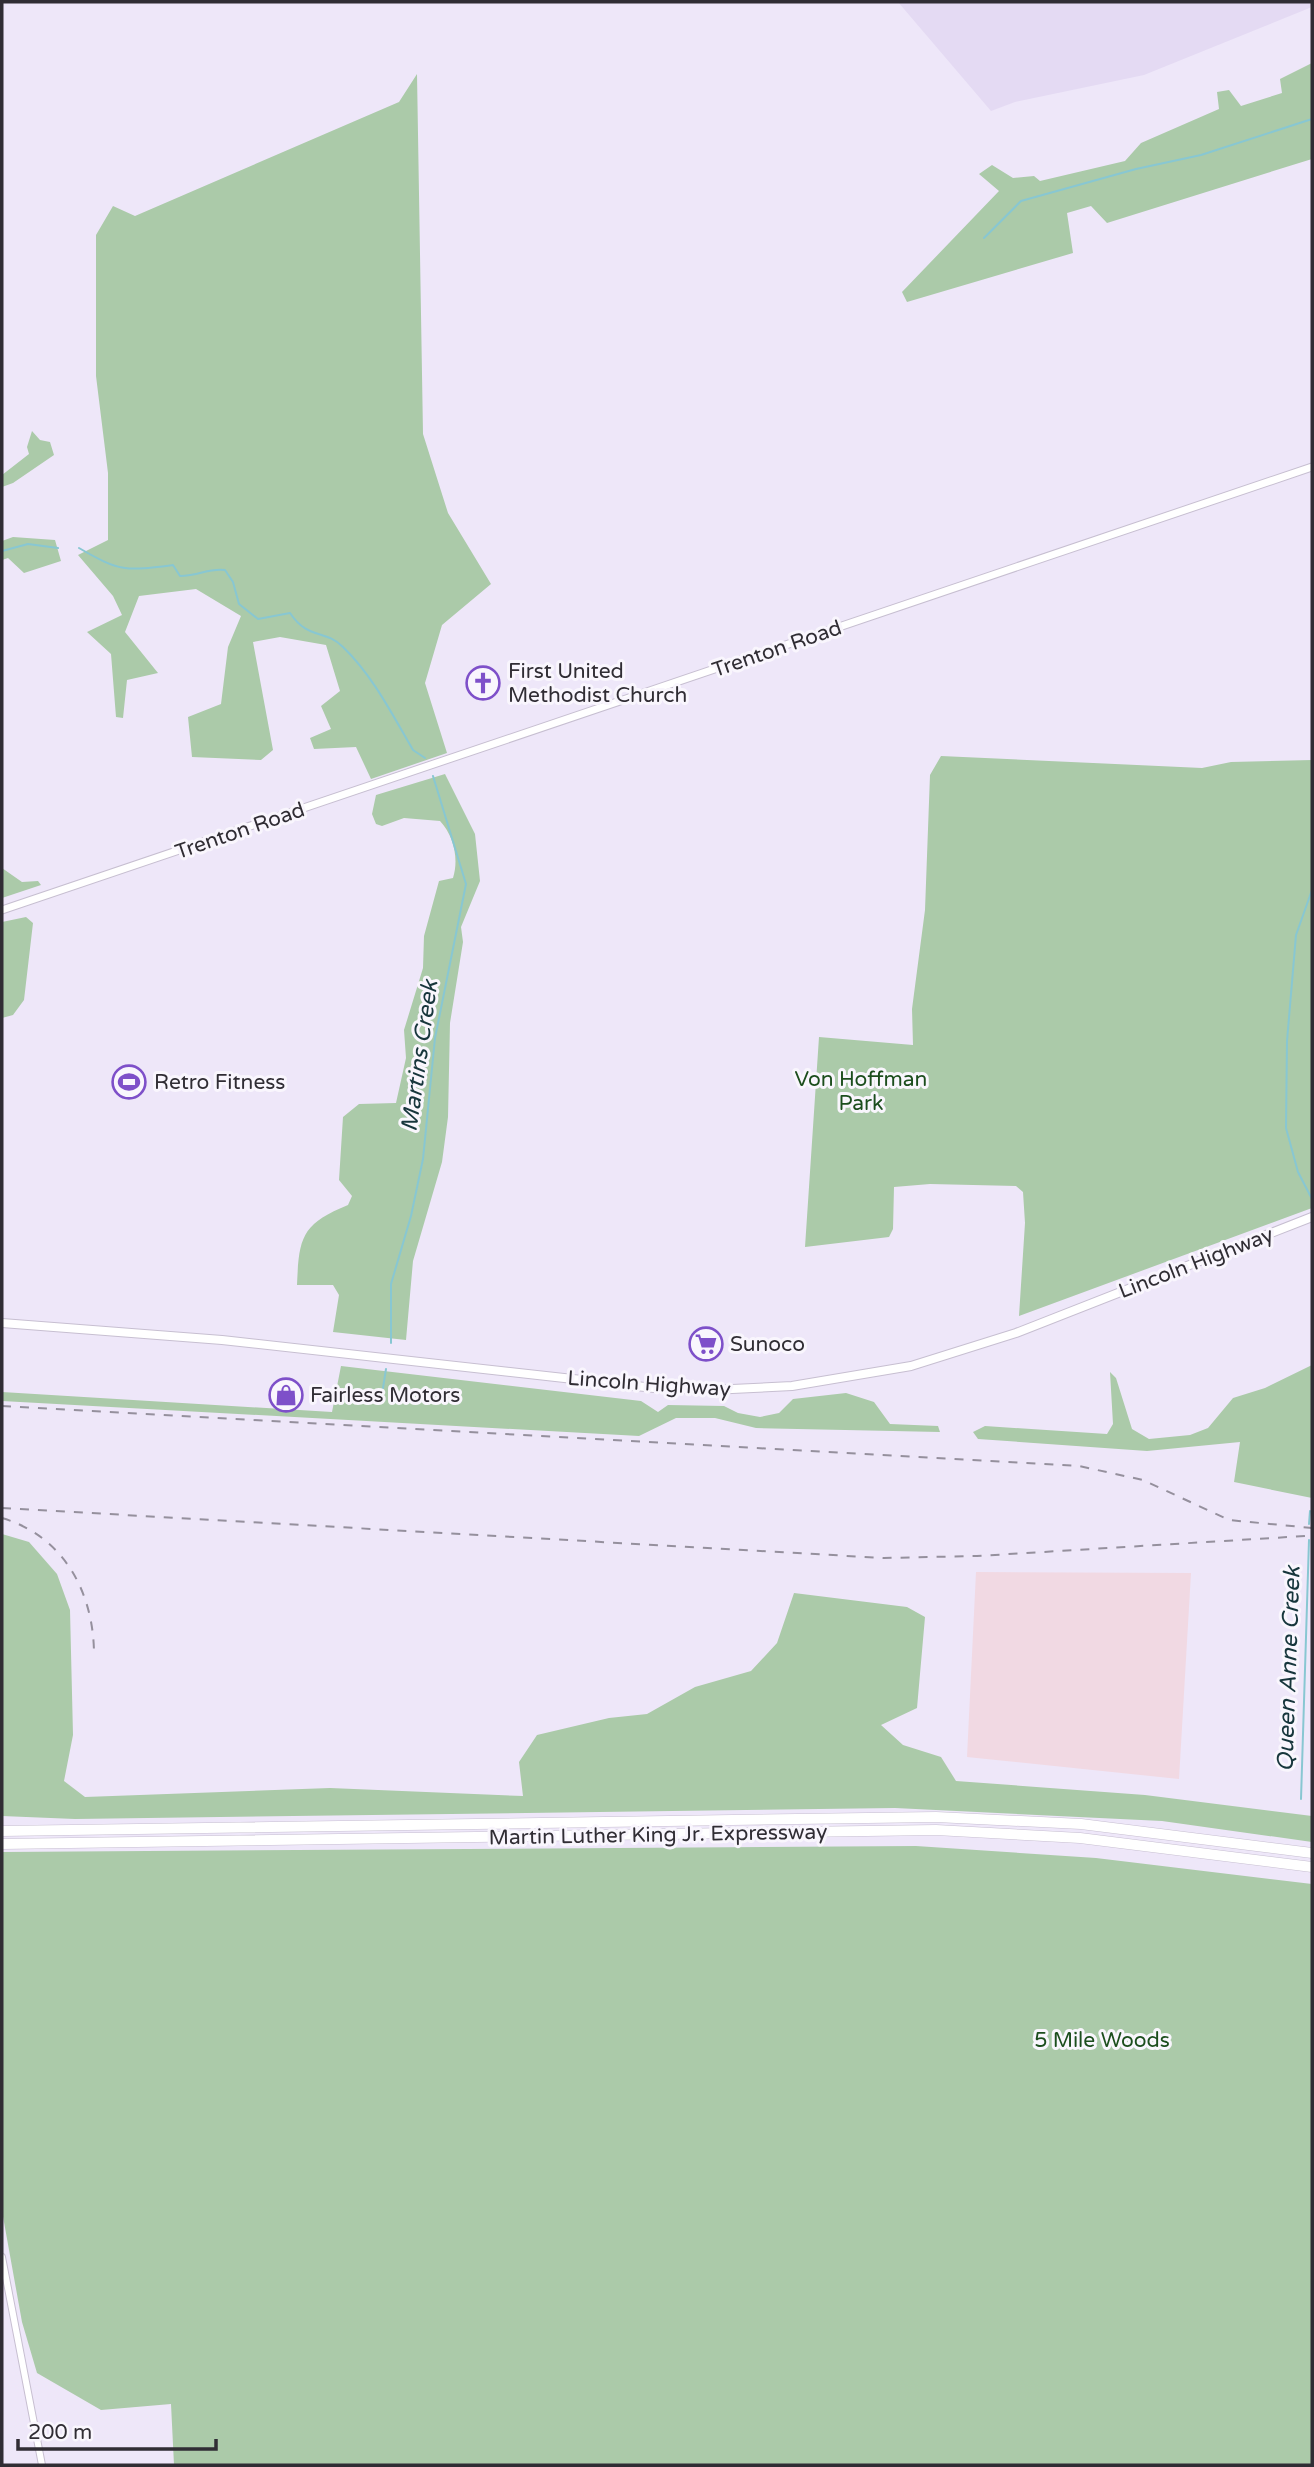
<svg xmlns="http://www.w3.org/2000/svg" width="1314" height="2467" font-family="'Varela Round',sans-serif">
  <rect width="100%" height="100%" fill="#eee7f9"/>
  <!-- industrial -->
  <path fill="#f1d9e3" d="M976,1572L1191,1573L1179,1779L967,1757Z"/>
  <!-- built -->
  <path fill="#e4daf3" d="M898,2H1312V7L1144,75L1015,102L991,111Z"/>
  <!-- green -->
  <path fill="#abcaa9" d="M1312,63V159L1107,223L1091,206L1067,213L1073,253L907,302L902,292L999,191L979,174L992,165L1013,178L1034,176L1040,181L1125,161L1141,143L1219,109L1217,92L1229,90L1241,106L1282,93L1280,79Z
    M417,74L423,434L448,513L491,584L442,625L425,683L447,753L371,779L356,747L314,749L310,738L331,729L321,706L340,691L326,645L280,637L253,642L273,750L261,760L192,757L188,717L221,704L228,647L241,616L196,589L139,596L125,632L158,673L127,680L123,718L116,717L111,654L87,632L122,615L113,596L78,555L108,540V473L96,376V235L113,206L135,216L399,102Z
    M32,431L40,440L50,442L54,455L13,483L2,487V475L29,454L27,447Z
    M13,537L55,540L61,561L24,573L8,558L2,560V541Z
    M941,756L1202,768L1231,762L1312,760V1208L1019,1316L1025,1223L1023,1192L1016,1186L930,1184L894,1187L893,1229L889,1237L805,1247L819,1037L913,1045L912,1009L925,910L930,775Z
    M445,774L475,834L480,881L461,927L463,942L450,1023L448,1117L442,1162L413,1261L406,1340L333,1332L339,1295L333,1285H297C299,1238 301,1224 348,1205L352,1196L339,1180L343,1117L359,1104L396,1103L406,1058L404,1030L423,968L424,936L439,881L453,878C459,859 454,836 440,821L404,818L382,826L376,824L372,814L376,795Z
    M2,868L22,882L38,881L41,885L2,898Z
    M26,917L33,923L24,1000L13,1015L2,1018V922Z
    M1312,1365V1498L1234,1482L1240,1442L1147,1451L978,1439L973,1432L985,1426L1107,1434L1113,1424L1110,1372L1116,1378L1132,1429L1149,1439L1190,1435L1208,1428L1233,1398L1265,1388Z
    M341,1366L641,1401L658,1412L668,1405L724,1406L738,1413L760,1417L779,1413L793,1399L846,1393L874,1402L890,1424L938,1426L940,1432L756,1428L715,1418H676L639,1436L2,1401V1392L332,1412Z
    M2,1534L29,1542L57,1574L70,1610L73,1735L64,1781L85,1797L330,1788L523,1796L519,1762L537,1735L609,1718L647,1714L695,1687L751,1671L777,1643L794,1593L907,1607L925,1617L917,1708L881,1725L903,1745L941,1757L956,1781L1145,1795L1312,1816V1842L1162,1821L895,1808L75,1819L2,1816Z
    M916,1846L1096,1858L1312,1884V2465H174L171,2404L101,2410L37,2373L22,2322L2,2211V1852Z"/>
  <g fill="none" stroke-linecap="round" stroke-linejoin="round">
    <!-- stream -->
    <path stroke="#88c7d2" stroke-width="2" d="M984,238L1021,201L1136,169L1201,155L1312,119
      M79,548C120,572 126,571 173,565L180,576C200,576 207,568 225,570L233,582L239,604L258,619L290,613C308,640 325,629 343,647C373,676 392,714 413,750L425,758
      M2,551L28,544L58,548
      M1312,890L1296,935L1287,1041L1286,1128L1298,1172L1312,1199
      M391,1343V1284L411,1216L423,1159L435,1038L466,884L433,776
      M383,1388L386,1369
      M1312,1499V1497
      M1309,1524L1310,1511
      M1301,1799L1309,1540"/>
    <defs>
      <path id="tertiary" d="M2,2257L42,2465"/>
      <path id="secondary" d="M2,910L1312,467"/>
      <path id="primary" d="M2,1323L222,1340L654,1388L711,1390L792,1386L911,1366L1016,1333L1312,1217"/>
      <path id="motorway" d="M2,1831L936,1817L1081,1824L1312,1853
        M2,1844L936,1830L1080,1838L1312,1867"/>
    </defs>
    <!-- tertiary casing -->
    <use href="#tertiary" stroke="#c7bfd1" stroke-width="8"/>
    <!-- secondary casing -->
    <use href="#secondary" stroke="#c7bfd1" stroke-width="9"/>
    <!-- primary casing -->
    <use href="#primary" stroke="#c7bfd1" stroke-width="10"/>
    <!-- motorway casing -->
    <use href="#motorway" stroke="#c7bfd1" stroke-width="11"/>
    <!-- tertiary -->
    <use href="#tertiary" stroke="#fff" stroke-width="6"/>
    <!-- secondary -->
    <use href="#secondary" stroke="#fff" stroke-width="7"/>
    <!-- primary -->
    <use href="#primary" stroke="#fff" stroke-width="8"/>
    <!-- motorway -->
    <use href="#motorway" stroke="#fff" stroke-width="10"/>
    <!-- rail -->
    <path stroke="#95909d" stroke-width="2" stroke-dasharray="9 9" stroke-linecap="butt" d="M2,1406L1079,1466L1143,1480L1229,1520L1312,1528
      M2,1508L884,1558L977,1556L1305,1536
      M2,1518C63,1536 93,1591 94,1652"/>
  </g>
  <!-- icons -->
  <defs>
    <symbol id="church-ring" viewBox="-11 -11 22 22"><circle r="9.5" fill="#f9f6fd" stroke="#7e50c9" stroke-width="1.5"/><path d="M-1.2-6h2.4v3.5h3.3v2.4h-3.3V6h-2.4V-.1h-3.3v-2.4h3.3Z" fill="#7e50c9"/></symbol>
    <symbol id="stadium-ring" viewBox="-11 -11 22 22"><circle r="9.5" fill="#f9f6fd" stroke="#7e50c9" stroke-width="1.5"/><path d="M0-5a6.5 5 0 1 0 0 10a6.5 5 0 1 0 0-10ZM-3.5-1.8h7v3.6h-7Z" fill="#7e50c9"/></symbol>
    <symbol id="supermarket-ring" viewBox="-11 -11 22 22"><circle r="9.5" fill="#f9f6fd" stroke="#7e50c9" stroke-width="1.5"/><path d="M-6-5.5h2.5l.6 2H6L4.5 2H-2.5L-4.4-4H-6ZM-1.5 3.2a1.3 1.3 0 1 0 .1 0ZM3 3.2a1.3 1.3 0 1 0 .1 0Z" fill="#7e50c9"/></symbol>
    <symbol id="shop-ring" viewBox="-11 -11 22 22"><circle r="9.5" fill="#f9f6fd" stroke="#7e50c9" stroke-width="1.5"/><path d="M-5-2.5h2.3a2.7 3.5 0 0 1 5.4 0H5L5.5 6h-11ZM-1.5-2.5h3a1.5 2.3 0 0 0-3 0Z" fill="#7e50c9"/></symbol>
  </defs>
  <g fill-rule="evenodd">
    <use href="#church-ring" x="464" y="664" width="38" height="38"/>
    <use href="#stadium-ring" x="110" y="1063" width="38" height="38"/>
    <use href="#supermarket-ring" x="687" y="1325" width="38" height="38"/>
    <use href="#shop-ring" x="267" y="1376" width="38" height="38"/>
  </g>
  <g text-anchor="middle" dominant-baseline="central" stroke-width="6" stroke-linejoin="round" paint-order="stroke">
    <!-- street labels -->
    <g font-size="21" fill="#302d34" stroke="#f9f6fd">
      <text transform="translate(777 649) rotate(-19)">Trenton Road</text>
      <text transform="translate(240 831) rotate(-19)">Trenton Road</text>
      <text transform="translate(1196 1263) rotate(-21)">Lincoln Highway</text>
      <text transform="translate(649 1384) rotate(4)">Lincoln Highway</text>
      <text transform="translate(658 1835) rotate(-1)">Martin Luther King Jr. Expressway</text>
    </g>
    <!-- poi labels -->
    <g font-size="21" fill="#302d34" stroke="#f9f6fd" text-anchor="start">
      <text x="508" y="671">First United<tspan x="508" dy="24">Methodist Church</tspan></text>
      <text x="154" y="1082">Retro Fitness</text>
      <text x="730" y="1344">Sunoco</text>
      <text x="310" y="1395">Fairless Motors</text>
    </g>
    <!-- park labels -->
    <g font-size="21" fill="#1c4e1d" stroke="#f9f6fd">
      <text x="861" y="1079">Von Hoffman<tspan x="861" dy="24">Park</tspan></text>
      <text x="1102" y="2040">5 Mile Woods</text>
    </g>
    <!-- water labels -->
    <g font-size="23" font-style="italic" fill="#17363c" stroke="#f9f6fd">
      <text transform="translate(420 1056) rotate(-82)">Martins Creek</text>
      <text transform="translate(1289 1669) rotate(-88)">Queen Anne Creek</text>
    </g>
  </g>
  <!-- border -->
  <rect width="1314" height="2467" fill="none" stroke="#302d34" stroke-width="7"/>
  <!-- scale -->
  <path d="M18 2439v10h198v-10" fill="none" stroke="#302d34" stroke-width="3.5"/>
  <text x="28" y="2439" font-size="21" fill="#302d34" stroke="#f9f6fd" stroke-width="5" paint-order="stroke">200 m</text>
</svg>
